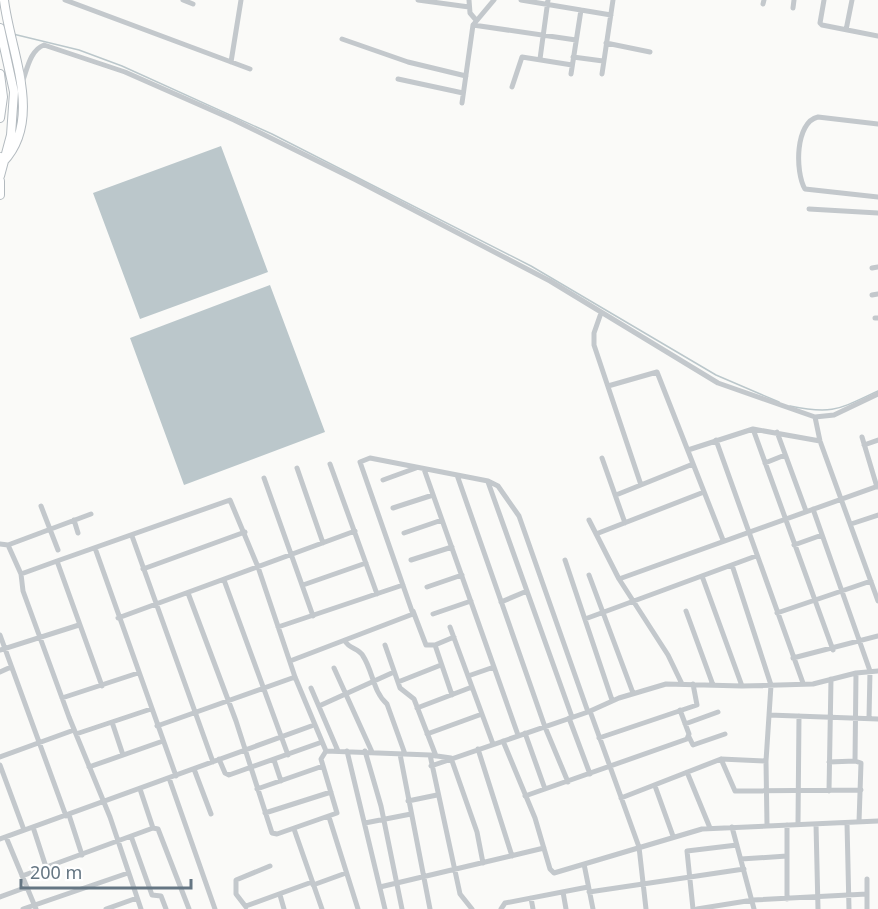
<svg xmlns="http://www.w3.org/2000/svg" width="878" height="909" font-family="'Noto Sans',sans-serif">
  <rect width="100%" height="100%" fill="#fafaf8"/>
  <!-- water -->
  <path fill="#bbc7cb" d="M221,146L268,272L140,319L93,193Z
    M270,285L325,432L184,485L130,338Z"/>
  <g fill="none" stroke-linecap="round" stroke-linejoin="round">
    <!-- stream -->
    <path stroke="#bbc7cb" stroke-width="1.5" d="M13,34L79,50L122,66L272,134L531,266L716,375L779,402
      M790,406C833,415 839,409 878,391"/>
    <defs>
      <path id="secondary" d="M0,28L14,92L11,135L0,176
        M0,74L3,97L0,118
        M0,157L3,162C44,119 10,51 4,0
        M0,181V195"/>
    </defs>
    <!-- secondary casing -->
    <use href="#secondary" stroke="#b3babf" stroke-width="10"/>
    <!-- street -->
    <path stroke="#c3c8cc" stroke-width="5" d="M65,0L250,69
      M183,0L193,4
      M418,0L469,7
      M469,0L470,13L476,20
      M521,0L611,15
      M824,0L820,23L822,25L878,36
      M763,4L764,0
      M793,8L794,0
      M473,25L576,40
      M846,30L852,0
      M342,39L408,62L466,76
      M606,43L650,52
      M573,57L603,61
      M540,59L548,0
      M231,62L241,0
      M571,74L581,10
      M602,74L613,0
      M398,79L463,93
      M22,83C27,70 30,50 44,45L125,72L234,120L356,180L550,281L718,383L815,417L834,415L878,394
      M512,87L522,57L572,65
      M462,103L473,25L494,0
      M878,124L818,117C795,122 795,172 805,189L878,197
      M809,209L878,213
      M872,268L878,267
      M872,295L878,294
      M601,313L594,333V345L641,485
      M875,318H878
      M608,386L657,372L723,540
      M815,417L820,441L878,601
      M753,429L833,650
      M777,432L806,511
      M862,437L877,487
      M716,440L803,683
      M864,445L878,440
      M688,450L753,429L820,441
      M602,458L625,523
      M765,463L785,455
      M330,464L377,594
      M297,468L323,543
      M424,469L518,735
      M457,475L545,727L568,782
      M264,478L313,616
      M383,480L416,468
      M488,482L572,717
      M616,495L693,464
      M41,506L58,550
      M393,508L433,495
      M813,509L870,671L869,718
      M74,520L78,533
      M589,520L619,579L668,655L682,684
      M851,524L878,515
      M404,533L442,520
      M596,534L704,492
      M132,536L213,762
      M0,544L8,545L91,514
      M8,545L21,574L23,591L69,717L110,817L141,909
      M794,545L822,535
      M95,548L176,776
      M411,560L452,547
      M565,560L612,700
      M732,565L771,685L766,761L767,825
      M143,569L245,532
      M21,574L57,561
      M589,575L633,693
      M702,576L742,686
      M619,579L878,486
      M224,580L288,755
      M303,585L366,563
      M427,587L462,575
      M501,602L527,591
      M413,611L426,645H435
      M686,611L713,685
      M777,613L871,581
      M433,614L471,601
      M118,618L355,531
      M585,619L756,556
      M278,627L403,585
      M450,627L493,744
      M0,635L66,816
      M345,641C349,649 359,648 363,656C373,671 373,692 387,704L405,754
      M385,645L400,688L414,699L436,756
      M0,650L79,625
      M793,658L878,636
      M290,661L413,614L360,462L370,458L488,481L498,486L519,516L588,712
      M334,668L372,752
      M0,672L11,667
      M856,673L855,761L861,763L859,822
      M468,676L494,667
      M398,682L441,665
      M102,686L57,561L230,500L258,567L295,677L326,751L321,759L337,813L277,834L272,833L236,721L188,593
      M311,688L338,751
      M452,695L435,645L454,637
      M62,698L138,673
      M319,706L394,672
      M417,708L472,687
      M590,711L639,847L646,909
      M769,715L878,719
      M569,718L590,774
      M112,722L123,755
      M685,724L718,712
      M157,726L295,677
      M525,733L545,789
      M76,734L151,709
      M427,734L482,714
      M689,737L693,745L725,734
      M599,738L697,705L693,684
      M503,741L535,818L550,869L554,873L702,829L878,821
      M478,749L512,856
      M326,751L430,755L451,758L477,832L483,863
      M347,751L385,909
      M365,751L381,806L402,909
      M400,754L430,909
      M430,755L460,894L472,909
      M0,757L74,730
      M219,759L225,773L229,775L322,742
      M721,759L735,791L861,790
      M274,760L281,781
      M829,762L855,761
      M0,765L24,830
      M431,766L588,712L619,698L666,684L742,686L813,684L856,673L878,671
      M89,767L163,741
      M194,769L211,814
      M687,772L710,828
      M169,778L215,909
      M655,786L673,836
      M140,789L153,828L158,829L189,909
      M257,789L323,766
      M829,791L831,679
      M525,796L687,739L689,734L680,710
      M621,798L721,759L766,761
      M408,801L437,795
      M265,813L331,792
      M69,815L82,855
      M329,817L358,909
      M365,823L411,814
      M847,823L849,909
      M798,824L799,716
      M816,824L818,909
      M33,827L46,867
      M732,827L754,909
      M294,829L322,909
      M131,836L152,895L161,896L166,909
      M6,837L36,909
      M0,839L314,725
      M741,859L787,856
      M584,864L593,909
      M22,876L153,828
      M313,885L346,873
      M380,887L544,848
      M563,892L566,909
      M589,892L744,869
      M280,895L284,909
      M0,897L27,887
      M531,898L533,909
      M787,899V825
      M246,906L312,882
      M246,907L236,894V880L270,866
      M23,909L128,873
      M106,909L137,898
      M501,909L505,903L588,887
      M693,909L687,851L737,845
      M697,909L753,900L867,894
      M867,909V879"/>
    <!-- secondary -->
    <use href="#secondary" stroke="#fff" stroke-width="8"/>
  </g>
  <!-- scale -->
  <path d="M21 879v9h170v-9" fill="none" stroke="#657683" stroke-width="3"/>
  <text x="30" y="879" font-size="18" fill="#657683" stroke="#ffffff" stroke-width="4.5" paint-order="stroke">200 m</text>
</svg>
